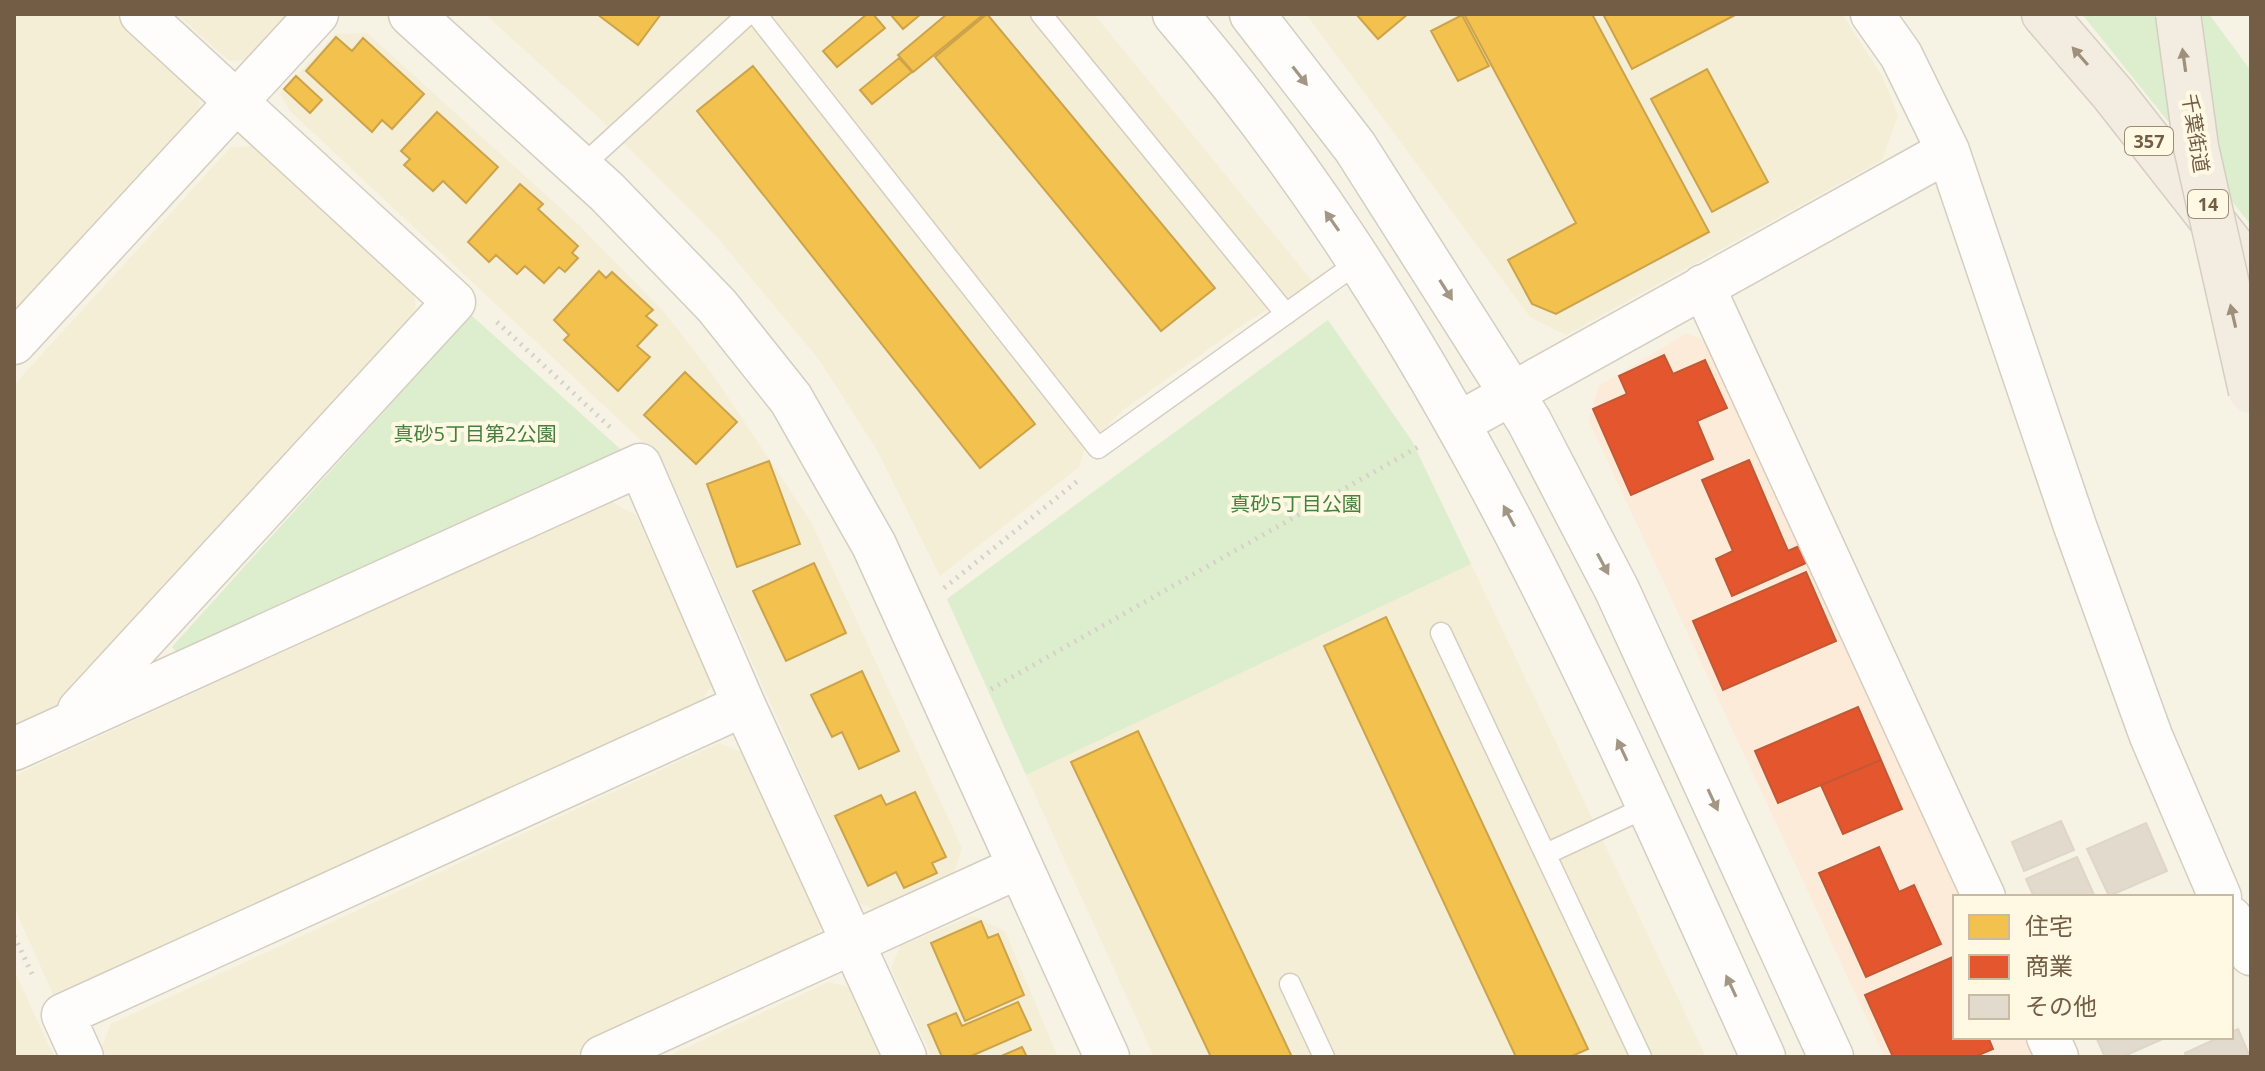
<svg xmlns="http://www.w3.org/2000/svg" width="2265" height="1071" font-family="'Open Sans','Noto Sans JP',sans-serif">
  <rect width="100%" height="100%" fill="#f6f2e4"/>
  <!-- residential -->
  <path fill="#f5eed6" d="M14,14H113L199,92L200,118L14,319Z
    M177,14H295L252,61L228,60Z
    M485,14H1094L1313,282L1244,324L1123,410L1084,451L1079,467L940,576L878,452L820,361L716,236L599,118Z
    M1306,14H1842L1882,76L1898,115L1882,160L1566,335L1530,317Z
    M367,33L579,225L664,312L713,375L811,522L962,848L953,878L882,912L859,903L663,461L290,111L280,94L335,34Z
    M256,146L414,291L416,313L57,707L14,727V385L231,147Z
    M610,501L636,515L713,684L701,701L56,1001L14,907V776Z
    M1471,564L1706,1057H1154L1026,775Z
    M719,743L745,754L823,921L812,949L573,1057H107L102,1046L111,1024Z
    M973,916L1005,931L1058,1057H932L891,969L900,946Z
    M14,970L54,1057H14Z
    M829,982L852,988L884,1057H666Z"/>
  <!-- commercial -->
  <path fill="#fbebd8" d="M1687,333L1710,343L1962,897H1955V1037H2026L2035,1057H1885L1589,421L1599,386Z"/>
  <!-- green -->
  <path fill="#dceecd" d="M2082,14H2209L2251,71V225Z
    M471,315L627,455L179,655L172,647Z
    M1328,320L1412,441L1471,564L1026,775L947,599Z"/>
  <!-- homes -->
  <path fill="#f2c14e" stroke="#cca34b" stroke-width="2" d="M597,14H661L638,45Z
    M867,14H873L885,28L837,67L823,51Z
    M890,14H921L903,29Z
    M947,14H984L913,72L898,55Z
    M987,14L1215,288L1161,331L935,57Z
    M1356,14H1408L1378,39Z
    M1464,14H1592L1709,232L1556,314L1532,304L1508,260L1576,223Z
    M1603,14H1737L1632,69Z
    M1462,15L1489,66L1458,81L1431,31Z
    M336,37L352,51L363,38L424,94L392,129L382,120L372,132L306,71Z
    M899,58L912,72L872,104L860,90Z
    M753,66L1035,424L980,468L697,111Z
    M1707,69L1768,182L1712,212L1651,99Z
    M296,76L322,100L310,113L284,89Z
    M437,112L498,167L466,203L443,181L433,191L404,165L410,159L401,151Z
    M520,184L543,204L538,209L578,246L572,253L578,258L565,272L559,267L544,283L525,266L517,274L496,255L489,262L468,242Z
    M599,271L606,278L612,272L653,310L646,316L657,325L637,346L650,357L618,391L564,340L569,335L554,320Z
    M685,372L737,422L696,464L644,415Z
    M769,461L800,544L737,567L707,484Z
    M814,563L846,633L786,661L753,591Z
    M1386,617L1588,1049L1570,1057H1516L1324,646Z
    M862,671L899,751L859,769L842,732L832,737L811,695Z
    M1138,731L1292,1057H1211L1071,762Z
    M915,792L946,857L932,863L937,873L904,888L896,872L868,886L835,816L881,795L886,805Z
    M981,921L988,938L998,934L1024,995L965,1021L931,943Z
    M1018,1002L1031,1030L969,1057H942L928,1025L956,1013L962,1026Z
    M1022,1047L1027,1057H999Z"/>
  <!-- shops -->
  <path fill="#e4572e" stroke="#c25935" stroke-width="2" d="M1664,355L1673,374L1705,360L1727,408L1697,421L1713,459L1631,495L1593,409L1627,394L1619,376Z
    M1749,460L1788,551L1799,546L1806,563L1732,596L1716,559L1733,551L1702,480Z
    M1806,572L1836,641L1723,690L1693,621Z
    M1858,707L1881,760L1778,803L1755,751Z
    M1881,760L1902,809L1843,834L1821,785Z
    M1879,847L1899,892L1914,885L1941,944L1866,977L1819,873Z
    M1955,956V1037H1988L1993,1049L1974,1057H1893L1865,995Z"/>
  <!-- building -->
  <path fill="#e2dacc" stroke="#dfd6c6" stroke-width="2" d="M2061,821L2074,850L2024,871L2012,842Z
    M2146,823L2167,871L2109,896L2087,849Z
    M2077,857L2095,897H2034L2026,879Z
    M2238,1029L2250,1057H2186L2185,1053L2220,1037H2231V1032Z
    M2096,1037H2167L2122,1057H2105Z"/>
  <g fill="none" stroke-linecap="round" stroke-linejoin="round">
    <defs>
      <path id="service" d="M756,14L1098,448L1360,261
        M1041,14L1286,314
        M580,168L748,14
        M1441,633L1641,1057
        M1546,854L1649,806
        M1290,984L1324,1057"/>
      <path id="minor" d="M1872,14L1901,55L1948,151L2075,526L2151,736L2220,897
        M1703,286L1984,897
        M14,343L317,14
        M1459,423L1948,151
        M79,710L454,302L141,14
        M14,749L640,465L744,705L905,1057
        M2231,918L2251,954
        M2048,1037L2057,1057
        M82,1057L63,1015L744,705
        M602,1057L1019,867"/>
      <path id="tertiary" d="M411,14L607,192L717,306L791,399L874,545L1107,1057
        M1175,14C1443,326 1595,688 1763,1057
        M1252,14L1355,147L1529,421L1617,590L1831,1057"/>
      <path id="trunk" d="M2044,14L2113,94L2251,270"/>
    </defs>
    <!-- service casing -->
    <use href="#service" stroke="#d5cec0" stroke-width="23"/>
    <!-- minor casing -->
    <use href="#minor" stroke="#d5cec0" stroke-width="45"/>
    <!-- tertiary casing -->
    <use href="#tertiary" stroke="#d5cec0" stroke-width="47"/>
    <!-- trunk casing -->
    <use href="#trunk" stroke="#d5cec2" stroke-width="47"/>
    <!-- path -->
    <path stroke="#d7d0c7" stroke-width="5" stroke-dasharray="2 6" stroke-linecap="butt" d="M497,322L610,427
      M944,588L1080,479
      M991,689L1418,447
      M14,936L34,978"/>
    <!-- service -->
    <use href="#service" stroke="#fefdfb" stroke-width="20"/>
    <!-- minor -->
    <use href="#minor" stroke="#fefdfb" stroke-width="42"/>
    <!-- tertiary -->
    <use href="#tertiary" stroke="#fefdfb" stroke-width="44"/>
    <!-- trunk -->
    <use href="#trunk" stroke="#f2ece1" stroke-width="44"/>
    <defs>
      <path id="trunk-bridge" d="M2178,14L2196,147L2251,391"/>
    </defs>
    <!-- trunk-bridge casing -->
    <use href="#trunk-bridge" stroke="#d5cec2" stroke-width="47" stroke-linecap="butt"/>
    <!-- trunk-bridge -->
    <use href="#trunk-bridge" stroke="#f2ece1" stroke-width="44"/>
  </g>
  <!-- one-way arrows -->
  <defs><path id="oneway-solid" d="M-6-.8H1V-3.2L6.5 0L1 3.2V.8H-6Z" transform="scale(2)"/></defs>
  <g fill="#9f907c">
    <use href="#oneway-solid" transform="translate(2080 56) rotate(-131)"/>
    <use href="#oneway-solid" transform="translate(2184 60) rotate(-98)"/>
    <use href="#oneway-solid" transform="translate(2233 316) rotate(-103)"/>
  </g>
  <g fill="#a49685">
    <use href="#oneway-solid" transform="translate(1300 76) rotate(52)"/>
    <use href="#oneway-solid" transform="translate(1332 221) rotate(-125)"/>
    <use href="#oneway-solid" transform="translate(1446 290) rotate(58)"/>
    <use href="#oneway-solid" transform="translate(1509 516) rotate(-118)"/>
    <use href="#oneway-solid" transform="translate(1603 564) rotate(62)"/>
    <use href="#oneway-solid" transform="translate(1622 750) rotate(-115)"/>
    <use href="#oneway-solid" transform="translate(1713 800) rotate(65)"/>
    <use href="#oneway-solid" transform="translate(1731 986) rotate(-115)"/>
  </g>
  <g text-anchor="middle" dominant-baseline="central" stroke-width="8" stroke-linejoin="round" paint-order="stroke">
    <!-- shield labels -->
    <g fill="#fff9e4" stroke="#9d8c75" stroke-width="2">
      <rect x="2125" y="127" width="48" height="28" rx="6"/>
      <rect x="2188" y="190" width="40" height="28" rx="6"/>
    </g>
    <g font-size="18" font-weight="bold" fill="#735e45">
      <text x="2149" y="141">357</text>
      <text x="2208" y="204">14</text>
    </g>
    <!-- street labels -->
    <g font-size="20" fill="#735e45" stroke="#fff9e4">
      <text transform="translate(2196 133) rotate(81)">千葉街道</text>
    </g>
    <!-- park labels -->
    <g font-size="20" fill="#45803f" stroke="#fff9e4">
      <text x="475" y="433">真砂5丁目第2公園</text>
      <text x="1296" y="503">真砂5丁目公園</text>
    </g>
  </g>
  <!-- border -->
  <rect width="2265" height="1071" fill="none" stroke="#735e45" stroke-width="32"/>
  <!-- legend -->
  <rect x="1953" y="895" width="280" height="144" fill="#fff9e4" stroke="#c7bba4" stroke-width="2"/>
  <rect x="1969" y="915" width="40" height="24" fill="#f2c14e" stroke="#c7bba4" stroke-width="2"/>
  <text x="2025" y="935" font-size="24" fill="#735e45">住宅</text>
  <rect x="1969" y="955" width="40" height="24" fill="#e4572e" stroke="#c7bba4" stroke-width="2"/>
  <text x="2025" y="975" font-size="24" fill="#735e45">商業</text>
  <rect x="1969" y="995" width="40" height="24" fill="#e2dacc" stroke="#c7bba4" stroke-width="2"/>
  <text x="2025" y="1015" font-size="24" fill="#735e45">その他</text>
</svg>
